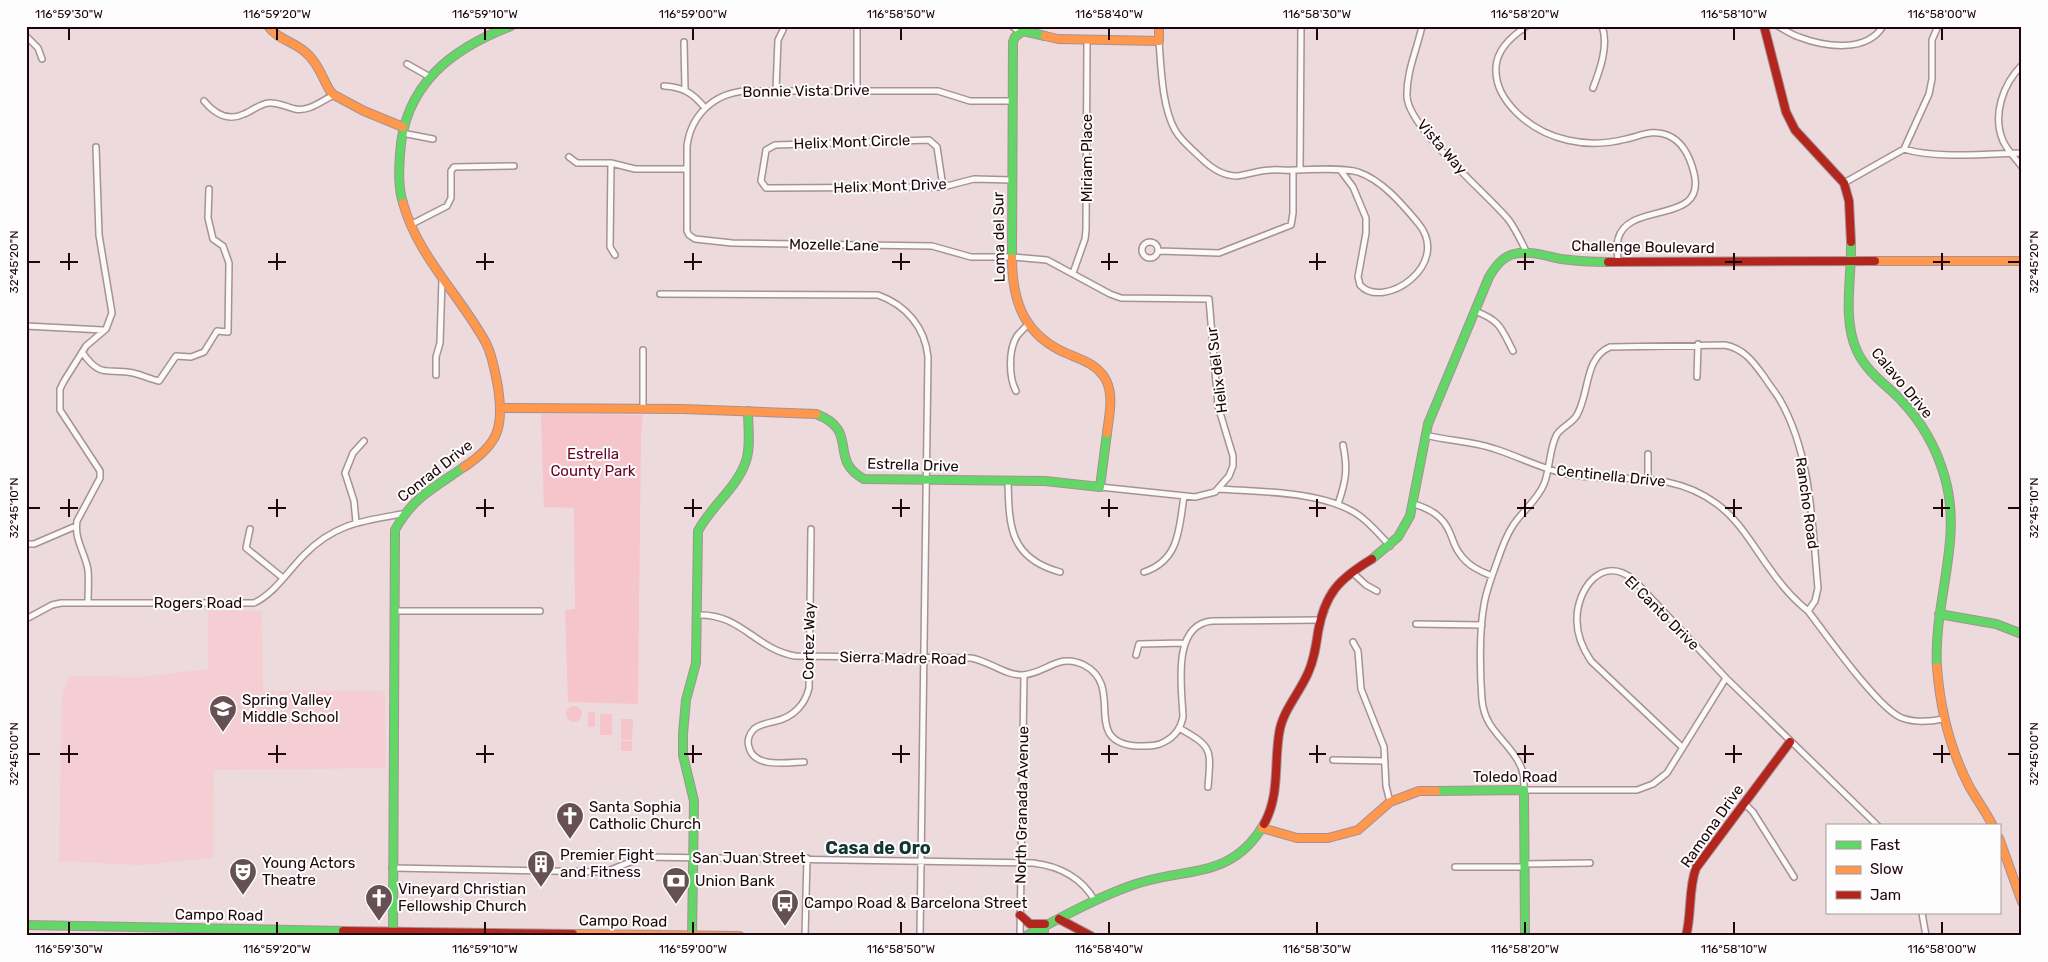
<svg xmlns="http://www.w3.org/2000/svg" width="2048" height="962" font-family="Rubik,sans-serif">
  <rect width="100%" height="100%" fill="#ecdadc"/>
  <!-- built -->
  <path fill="#f4ced3" d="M208,610L262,611L263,691H380L385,693L386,768L214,770L213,858L140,865L59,861L62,697L69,676L141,677L208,669Z"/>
  <!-- green -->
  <path fill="#f6c5cc" d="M541,414L643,415L641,433L638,704L568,702L565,610L575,609L574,508L544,507Z
    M566 714a8 8 0 1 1 16 0a8 8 0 1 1-16 0Z
    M588,712H595V727H588Z
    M600,714H612V735H600Z
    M621,719H633L632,740H621Z
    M621,741H632V751H621Z"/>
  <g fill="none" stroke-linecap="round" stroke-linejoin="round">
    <defs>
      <path id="street" d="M857,26V91
        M1012,26L1020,32
        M1422,26C1417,50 1406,72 1407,97C1409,128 1486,193 1508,219C1515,228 1520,239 1525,249L1524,252
        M1527,26C1513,35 1497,49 1496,67C1495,86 1504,100 1517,113C1546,141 1588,149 1626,139C1640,136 1653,129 1667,135C1683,141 1690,157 1694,173C1707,226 1628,200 1618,239C1616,246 1618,255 1618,262
        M1778,26C1785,30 1792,35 1799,37C1825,47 1867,53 1883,26
        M26,36L38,48L42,59
        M1159,41C1161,67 1162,107 1175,130C1181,141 1192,149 1201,158C1211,168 1222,176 1237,176C1248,175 1259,170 1271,170C1278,169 1286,171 1293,170C1312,170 1341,167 1358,172C1382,180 1402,204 1418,223C1453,265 1383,311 1360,285L1358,277L1366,233V218L1353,187L1341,171
        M684,42L685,89
        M407,64L430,77
        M2022,65C2003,84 1992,115 2003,141C2007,150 2016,159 2022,167
        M664,86C683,87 693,93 705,108
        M1593,88C1600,70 1609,45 1602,26
        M776,90L778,40L783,30
        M204,101C214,113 228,122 244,114C252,111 259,104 269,103C278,102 286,107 295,109C309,112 321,101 334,95
        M1012,101H970L938,91H746C714,93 691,115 687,146V231L689,235L695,239L732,243L932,246L971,257H1012L1047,260L1110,294L1121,298L1209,299L1218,406L1233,456V466L1229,476L1215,492L1195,497L1100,487
        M402,133L433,139
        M1904,149C1936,159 1988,154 2022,153
        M569,157L577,163H611L635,169H687
        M611,163L610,247L615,255
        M1300,170L1301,26
        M1844,183L1904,149L1929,94L1932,79V40L1938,26
        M943,187L937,147L929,140L775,145L766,150L761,181L766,188H771L943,187L974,179L1012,180
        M410,225L447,206L451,198V171L454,167L514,166
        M1142 250a8 8 0 1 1 16 0a8 8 0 1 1-16 0Z
        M1159,251L1219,253L1291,225L1293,213V170
        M1073,273L1085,239L1086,230L1087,41
        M660,294L878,295C906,305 925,327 928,357L920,936
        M1475,311C1501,321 1501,328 1513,351
        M26,326L103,330
        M643,350V409
        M82,352C101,379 106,368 133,373C142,375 150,379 159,381L176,356L191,357L204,352L217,331L228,332L229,263L223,246L213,239L208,218L209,189
        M436,375V357L440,343L442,279
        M1697,377L1698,344
        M1016,391C1009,378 1008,350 1017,336C1020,332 1025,328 1028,324
        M1425,435C1448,441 1473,441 1495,449C1520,457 1542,469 1567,474C1622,484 1668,468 1717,504C1740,521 1753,546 1770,569C1781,585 1793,599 1808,611
        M1648,478V454
        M1008,480C1009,526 1009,558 1060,572
        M1219,489C1261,492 1322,491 1357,514C1369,522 1380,535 1390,546
        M1338,504C1346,481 1348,469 1343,445
        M1414,504C1430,509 1443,516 1450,533C1453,540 1455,548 1460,554C1468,566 1480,571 1492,576
        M356,522L354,501L345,473L353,453L364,441
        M250,529L246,548L283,578
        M26,544H34L76,526
        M1144,572C1180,560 1179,528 1184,496
        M1352,572L1366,585L1377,591
        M88,602C88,592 89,581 88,570C85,552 74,540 77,521L100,478V471L60,410V389L64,381L86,346L106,329L112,313L99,235L96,147
        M394,611H540
        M697,615C741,613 755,649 795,656L971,658C989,661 1004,675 1022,675C1046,674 1058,652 1084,665C1126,687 1080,741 1136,746C1146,746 1157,747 1166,741C1175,736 1181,727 1183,717C1182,688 1171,625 1212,621L1320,620
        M26,619L52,605L61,603H254C275,593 288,571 304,555C334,524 362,521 402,514
        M1416,624L1482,625
        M1353,642L1358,651L1361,689L1384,747L1386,786L1390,802
        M1136,655L1139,644L1184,643
        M1726,678L1667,773L1653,784L1637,790H1524C1524,780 1524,770 1518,761C1505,738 1485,730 1482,700C1480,675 1479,631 1484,605C1486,591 1492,576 1497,562C1501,550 1505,538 1512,527C1521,512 1537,501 1544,484C1550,469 1549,451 1556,436C1559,428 1572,424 1577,415C1590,392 1584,358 1610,347L1725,345C1745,349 1754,363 1765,378C1770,386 1776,393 1780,400C1812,456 1812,526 1818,588L1815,601L1808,611C1825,633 1879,710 1902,718C1916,723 1929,722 1943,719
        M1179,728C1213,747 1211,749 1208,787
        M1682,747L1591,661C1583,649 1577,636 1577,621C1576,590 1602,553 1634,580L1726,678L1878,826
        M1333,760L1385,761
        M804,762C788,762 754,769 749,747C747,741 749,734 754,729C760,724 768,723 776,721C793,717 805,705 809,688L811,529
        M1744,803L1753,812L1794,877
        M1524,864L1590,863
        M1455,867H1525
        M392,868L605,872L643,857L1033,863C1059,866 1082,878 1095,901
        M1922,913L1926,936
        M805,936L807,858
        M1020,936L1024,675"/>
      <path id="fast" d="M403,203C398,187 399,171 400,154C404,85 451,49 511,26
        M1851,242C1852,277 1842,319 1857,351C1866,371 1885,384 1900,399C1921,421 1937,449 1945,478C1963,541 1933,603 1937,667
        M1012,258L1013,42L1015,37L1023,31L1045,36
        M816,414C861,431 827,459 864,479L1045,481L1100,487L1107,433
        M1372,559L1398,537L1410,516L1428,424L1489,277C1495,267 1502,257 1514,254C1529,250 1546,256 1561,259C1576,261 1592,262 1608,262
        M1939,614L1996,624L2022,634
        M1436,791L1524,790L1525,936
        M26,925L343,931
        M393,931L395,530C412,498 435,487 464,467
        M692,936L694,801L683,755V734L686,700L696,663L698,531C711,506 737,488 746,461C751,446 748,427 748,411
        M1026,936C1060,918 1094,899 1130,886C1182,866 1231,882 1264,824
        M1043,936L1045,925"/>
      <path id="slow" d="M268,26C277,39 292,41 304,51C317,61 322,77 330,91L334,95L364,111L403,127
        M1045,36L1058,39L1159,41V26
        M403,203C418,257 460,295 486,343C493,357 495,372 498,387C504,427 499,444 464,467
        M1012,258C1012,303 1025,336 1068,354C1083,360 1098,365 1106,380C1114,396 1109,416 1107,433
        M1875,261H2022
        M501,408L682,409L816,414
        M1937,667C1940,708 1950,749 1969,786C1977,800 1986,812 1993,826
        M1262,828L1297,838H1328L1358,830L1390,802L1419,791H1436
        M1999,838L2022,902
        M573,934L740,936"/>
      <path id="jam" d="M1764,26L1786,112L1795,130L1844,183L1849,201L1851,242
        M1608,262L1875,261
        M1264,824C1280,795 1274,765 1279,734C1282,711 1299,694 1308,673C1314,660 1316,646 1318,632C1325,593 1339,579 1372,559
        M1020,915L1030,924H1045
        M1059,919L1091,936
        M343,931L573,934
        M1686,936C1692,913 1688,890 1696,868L1790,742"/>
    </defs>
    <!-- street casing -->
    <use href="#street" stroke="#a79195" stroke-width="8"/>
    <!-- fast casing -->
    <use href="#fast" stroke="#a79195" stroke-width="10"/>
    <!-- slow casing -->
    <use href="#slow" stroke="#a79195" stroke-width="10"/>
    <!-- jam casing -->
    <use href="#jam" stroke="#a79195" stroke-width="10"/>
    <!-- street -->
    <use href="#street" stroke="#fcf9fa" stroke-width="5"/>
    <!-- fast -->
    <use href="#fast" stroke="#63d668" stroke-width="8"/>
    <!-- slow -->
    <use href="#slow" stroke="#ff974d" stroke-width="8"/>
    <!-- jam -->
    <use href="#jam" stroke="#b3261e" stroke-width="8"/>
  </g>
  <!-- ticks -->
  <path fill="none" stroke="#20060b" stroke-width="2" d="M69,28V40M277,28V40M485,28V40M693,28V40M901,28V40M1109,28V40M1317,28V40M1525,28V40M1734,28V40M1942,28V40M69,253V270M277,253V270M485,253V270M693,253V270M901,253V270M1109,253V270M1317,253V270M1525,253V270M1734,253V270M1942,253V270M28,262H40M60,262H78M268,262H286M476,262H494M684,262H702M892,262H910M1101,262H1118M1309,262H1326M1517,262H1534M1725,262H1742M1933,262H1950M2008,262H2020M69,499V517M277,499V517M485,499V517M693,499V517M901,499V517M1109,499V517M1317,499V517M1525,499V517M1734,499V517M1942,499V517M28,508H40M60,508H78M268,508H286M476,508H494M684,508H702M892,508H910M1101,508H1118M1309,508H1326M1517,508H1534M1725,508H1742M1933,508H1950M2008,508H2020M69,745V763M277,745V763M485,745V763M693,745V763M901,745V763M1109,745V763M1317,745V763M1525,745V763M1734,745V763M1942,745V763M28,754H40M60,754H78M268,754H286M476,754H494M684,754H702M892,754H910M1101,754H1118M1309,754H1326M1517,754H1534M1725,754H1742M1933,754H1950M2008,754H2020M69,922V934M277,922V934M485,922V934M693,922V934M901,922V934M1109,922V934M1317,922V934M1525,922V934M1734,922V934M1942,922V934"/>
  <!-- icons -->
  <defs>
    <symbol id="school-pin" viewBox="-11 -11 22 30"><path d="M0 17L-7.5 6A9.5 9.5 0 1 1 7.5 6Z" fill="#675054" stroke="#fdfdfd"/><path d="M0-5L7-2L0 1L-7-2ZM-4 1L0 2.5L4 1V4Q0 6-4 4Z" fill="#fff"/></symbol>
    <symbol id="church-pin" viewBox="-11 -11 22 30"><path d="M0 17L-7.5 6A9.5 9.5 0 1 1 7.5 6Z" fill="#675054" stroke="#fdfdfd"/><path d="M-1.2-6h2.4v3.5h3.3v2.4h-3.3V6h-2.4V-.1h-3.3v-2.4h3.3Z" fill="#fff"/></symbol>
    <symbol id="building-pin" viewBox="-11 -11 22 30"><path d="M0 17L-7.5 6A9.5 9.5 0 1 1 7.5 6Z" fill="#675054" stroke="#fdfdfd"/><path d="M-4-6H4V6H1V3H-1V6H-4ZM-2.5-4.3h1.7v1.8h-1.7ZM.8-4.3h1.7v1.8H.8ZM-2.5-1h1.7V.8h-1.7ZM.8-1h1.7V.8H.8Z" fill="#fff"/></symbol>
    <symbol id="theatre-pin" viewBox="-11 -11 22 30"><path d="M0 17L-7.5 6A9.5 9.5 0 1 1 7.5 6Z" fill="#675054" stroke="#fdfdfd"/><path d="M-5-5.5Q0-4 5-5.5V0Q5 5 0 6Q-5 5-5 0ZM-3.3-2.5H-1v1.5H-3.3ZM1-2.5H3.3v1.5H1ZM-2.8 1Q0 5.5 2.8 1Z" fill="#fff"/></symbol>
    <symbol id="bank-pin" viewBox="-11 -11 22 30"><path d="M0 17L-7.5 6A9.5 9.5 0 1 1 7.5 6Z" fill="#675054" stroke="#fdfdfd"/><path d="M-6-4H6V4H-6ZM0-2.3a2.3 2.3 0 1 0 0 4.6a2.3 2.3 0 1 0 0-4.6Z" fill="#fff"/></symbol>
    <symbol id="bus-pin" viewBox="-11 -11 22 30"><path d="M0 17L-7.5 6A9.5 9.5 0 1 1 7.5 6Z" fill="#675054" stroke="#fdfdfd"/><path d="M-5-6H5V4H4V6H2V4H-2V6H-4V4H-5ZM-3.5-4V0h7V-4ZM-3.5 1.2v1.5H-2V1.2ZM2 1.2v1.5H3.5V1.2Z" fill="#fff"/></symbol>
  </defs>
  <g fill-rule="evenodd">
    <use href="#school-pin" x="207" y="693" width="32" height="43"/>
    <use href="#church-pin" x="554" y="800" width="32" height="43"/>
    <use href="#building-pin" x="525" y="848" width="32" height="43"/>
    <use href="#theatre-pin" x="227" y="856" width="32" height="43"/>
    <use href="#bank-pin" x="660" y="865" width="32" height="43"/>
    <use href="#church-pin" x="363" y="882" width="32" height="43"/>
    <use href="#bus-pin" x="769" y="887" width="32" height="43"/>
  </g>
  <g text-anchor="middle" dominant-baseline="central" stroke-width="4" stroke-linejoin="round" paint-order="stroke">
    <!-- street labels -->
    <g font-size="15" fill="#20060b" stroke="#fdfdfd">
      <text transform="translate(806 91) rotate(-1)">Bonnie Vista Drive</text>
      <text transform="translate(852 142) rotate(-2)">Helix Mont Circle</text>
      <text transform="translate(1442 147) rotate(49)">Vista Way</text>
      <text transform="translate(1087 158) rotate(-90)">Miriam Place</text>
      <text transform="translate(890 186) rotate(-2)">Helix Mont Drive</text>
      <text transform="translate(999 237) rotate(-91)">Loma del Sur</text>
      <text transform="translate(834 245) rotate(1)">Mozelle Lane</text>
      <text transform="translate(1643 247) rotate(1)">Challenge Boulevard</text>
      <text transform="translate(1217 370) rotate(-97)">Helix del Sur</text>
      <text transform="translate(1902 383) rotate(50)">Calavo Drive</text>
      <text transform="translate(913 465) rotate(2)">Estrella Drive</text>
      <text transform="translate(435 471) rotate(-38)">Conrad Drive</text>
      <text transform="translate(1611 476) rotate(6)">Centinella Drive</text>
      <text transform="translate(1807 503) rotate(82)">Rancho Road</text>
      <text x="198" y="603">Rogers Road</text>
      <text transform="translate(1662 613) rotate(45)">El Canto Drive</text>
      <text transform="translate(809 641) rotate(-89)">Cortez Way</text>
      <text transform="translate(903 658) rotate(1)">Sierra Madre Road</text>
      <text x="1515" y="777">Toledo Road</text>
      <text transform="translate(1022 805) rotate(-89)">North Granada Avenue</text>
      <text transform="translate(1712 826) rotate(-55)">Ramona Drive</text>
      <text x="749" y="858">San Juan Street</text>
      <text transform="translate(219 915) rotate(1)">Campo Road</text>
      <text transform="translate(623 921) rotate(1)">Campo Road</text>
    </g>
    <!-- park labels -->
    <g font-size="15" fill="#680125" stroke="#fdfdfd">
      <text x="593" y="454">Estrella<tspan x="593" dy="17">County Park</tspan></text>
    </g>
    <!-- poi labels -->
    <g font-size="15" fill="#20060b" stroke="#fdfdfd" text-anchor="start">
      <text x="242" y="700">Spring Valley<tspan x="242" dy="17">Middle School</tspan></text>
      <text x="589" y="807">Santa Sophia<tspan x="589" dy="17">Catholic Church</tspan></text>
      <text x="560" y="855">Premier Fight<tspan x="560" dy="17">and Fitness</tspan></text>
      <text x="262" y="863">Young Actors<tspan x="262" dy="17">Theatre</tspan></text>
      <text x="695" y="881">Union Bank</text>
      <text x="398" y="889">Vineyard Christian<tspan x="398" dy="17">Fellowship Church</tspan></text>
      <text x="804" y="903">Campo Road &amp; Barcelona Street</text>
    </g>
    <!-- quarter labels -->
    <g font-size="18" font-weight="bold" fill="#133634" stroke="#fdfdfd">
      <text x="878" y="848">Casa de Oro</text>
    </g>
  </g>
  <!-- border -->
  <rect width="2048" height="962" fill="none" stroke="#fdfdfd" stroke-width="55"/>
  <!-- legend -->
  <rect x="1826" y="824" width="175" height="90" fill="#fdfdfd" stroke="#a59a9c"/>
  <rect x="1836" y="841" width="25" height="8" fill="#63d668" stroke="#a59a9c"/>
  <text x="1870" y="850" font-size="15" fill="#20060b">Fast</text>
  <rect x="1836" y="866" width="25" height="8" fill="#ff974d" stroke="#a59a9c"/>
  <text x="1870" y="874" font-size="15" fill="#20060b">Slow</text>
  <rect x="1836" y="891" width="25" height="8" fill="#b3261e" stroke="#a59a9c"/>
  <text x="1870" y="900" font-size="15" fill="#20060b">Jam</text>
  <rect x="28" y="28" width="1992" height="906" fill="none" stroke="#20060b" stroke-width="2"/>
  <g font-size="12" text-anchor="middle" fill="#20060b">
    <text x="69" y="18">116°59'30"W</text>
    <text x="277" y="18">116°59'20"W</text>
    <text x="485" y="18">116°59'10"W</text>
    <text x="693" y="18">116°59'00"W</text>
    <text x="901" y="18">116°58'50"W</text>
    <text x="1109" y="18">116°58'40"W</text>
    <text x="1317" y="18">116°58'30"W</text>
    <text x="1525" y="18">116°58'20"W</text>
    <text x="1734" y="18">116°58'10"W</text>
    <text x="1942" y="18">116°58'00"W</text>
    <text transform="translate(14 262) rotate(-90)" y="4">32°45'20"N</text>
    <text transform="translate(2034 262) rotate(-90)" y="4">32°45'20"N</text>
    <text transform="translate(14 508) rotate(-90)" y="4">32°45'10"N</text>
    <text transform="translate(2034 508) rotate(-90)" y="4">32°45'10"N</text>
    <text transform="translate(14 754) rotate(-90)" y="4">32°45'00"N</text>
    <text transform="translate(2034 754) rotate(-90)" y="4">32°45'00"N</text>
    <text x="69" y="953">116°59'30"W</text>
    <text x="277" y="953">116°59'20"W</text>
    <text x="485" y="953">116°59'10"W</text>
    <text x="693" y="953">116°59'00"W</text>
    <text x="901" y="953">116°58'50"W</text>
    <text x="1109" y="953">116°58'40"W</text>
    <text x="1317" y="953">116°58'30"W</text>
    <text x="1525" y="953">116°58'20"W</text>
    <text x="1734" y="953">116°58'10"W</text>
    <text x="1942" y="953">116°58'00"W</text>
  </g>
</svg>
